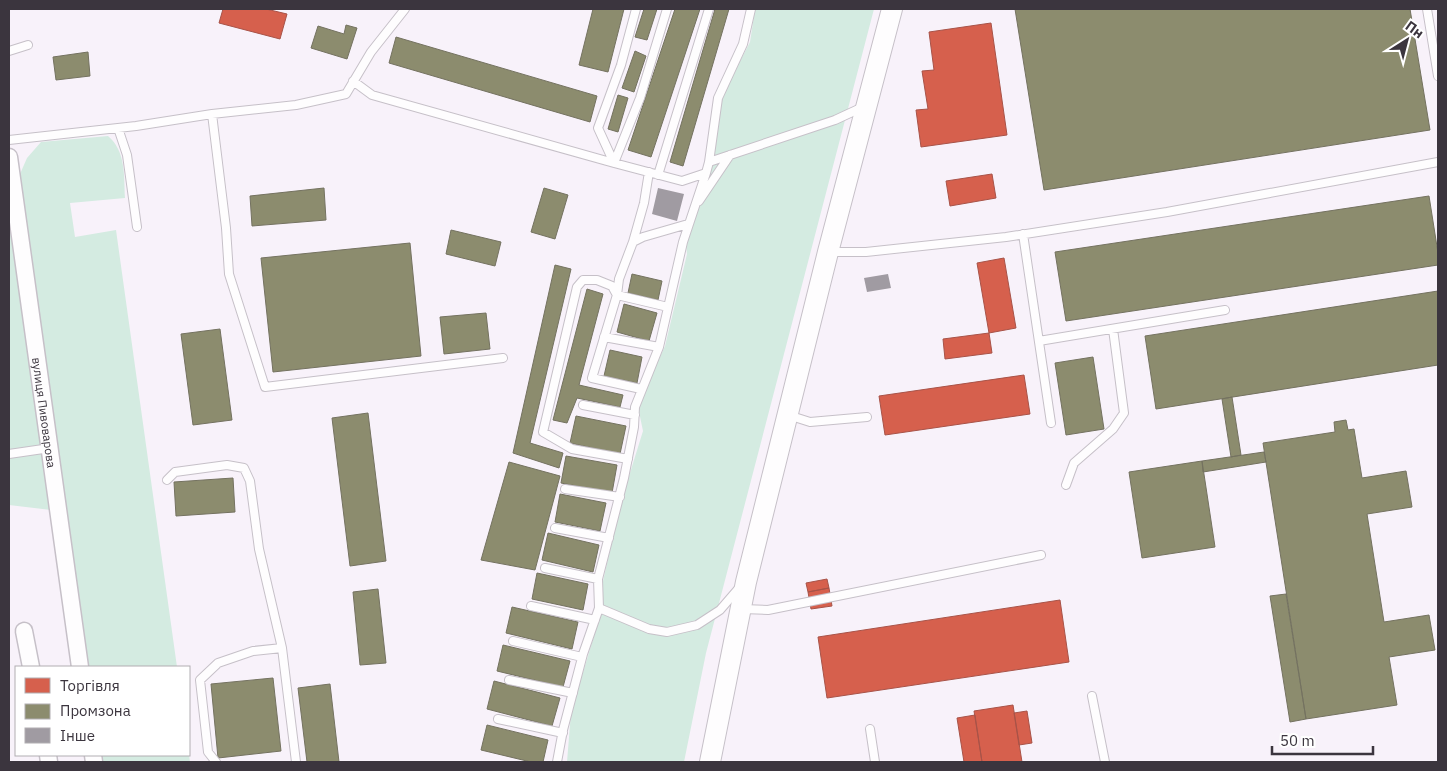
<svg xmlns="http://www.w3.org/2000/svg" width="1447" height="771" font-family="'IBM Plex Sans',sans-serif">
  <rect width="100%" height="100%" fill="#f8f2fa"/>
  <!-- green -->
  <path fill="#d4ebe1" d="M755,9H874L706,653L684,762H567L571,712L594,636L603,581L620,505L643,431L639,412L640,400L665,346L687,254L686,245L721,98L750,42Z
    M108,136C126,151 124,176 125,198L70,203L75,237L116,230L177,667H87L20,174L27,158L41,142Z
    M9,194L51,510L9,505Z
    M99,755H189L190,762H100Z"/>
  <!-- shops -->
  <path fill="#d6604d" stroke="#a85348" d="M223,9H266L287,14L280,39L219,23Z
    M991,23L1007,135L921,147L916,110L928,109L922,71L934,70L929,32Z
    M992,174L996,198L950,206L946,181Z
    M1004,258L1016,328L989,333L977,263Z
    M989,333L992,353L945,359L943,339Z
    M1024,375L1030,414L885,435L879,396Z
    M827,579L829,588L808,592L806,583Z
    M829,588L832,606L811,609L808,592Z
    M1060,600L1069,662L827,698L818,637Z
    M1013,705L1022,762H982L974,711Z
    M1027,711L1032,743L1019,745L1014,713Z
    M975,715L982,762H964L957,718Z"/>
  <!-- industry -->
  <path fill="#8c8c6e" stroke="#747260" d="M593,9H624L608,72L579,65Z
    M644,9H657L647,40L635,37Z
    M675,9H700L651,157L628,150Z
    M715,9H729L683,166L670,162Z
    M1015,9H1410L1430,130L1044,190Z
    M346,25L357,28L347,59L311,48L318,26L344,34Z
    M396,37L597,96L590,122L389,63Z
    M635,51L646,56L634,92L622,88Z
    M88,52L90,76L56,80L53,57Z
    M618,95L628,98L618,132L608,129Z
    M324,188L326,220L252,226L250,196Z
    M544,188L568,195L555,239L531,232Z
    M1429,196L1438,253V265L1066,321L1055,252Z
    M451,230L501,242L495,266L446,254Z
    M410,243L421,356L273,372L261,258Z
    M555,265L571,269L530,443L563,453L559,468L513,453Z
    M632,274L662,281L658,300L628,293Z
    M587,289L603,294L579,385L623,395L620,407L577,398L567,423L553,420Z
    M1438,291V365L1156,409L1145,336Z
    M624,304L657,313L649,341L617,332Z
    M486,313L490,349L444,354L440,317Z
    M220,329L232,420L193,425L181,334Z
    M610,350L642,357L637,383L604,376Z
    M1093,357L1104,429L1066,435L1055,363Z
    M1232,397L1241,455L1231,457L1222,399Z
    M368,413L386,561L350,566L332,418Z
    M576,416L626,426L620,454L570,443Z
    M1346,420L1348,430L1354,429L1362,478L1406,471L1412,507L1367,514L1384,622L1429,615L1435,650L1389,657L1397,705L1306,719L1263,443L1335,432L1334,422Z
    M1264,452L1266,462L1203,472L1202,461Z
    M566,456L617,465L612,493L561,483Z
    M1202,461L1215,547L1142,558L1129,472Z
    M509,462L560,476L535,570L481,560Z
    M233,478L235,512L176,516L174,482Z
    M560,494L606,503L600,531L555,522Z
    M548,533L599,545L593,572L542,560Z
    M537,573L588,584L583,610L532,599Z
    M378,589L386,663L360,665L353,592Z
    M1286,594L1306,719L1290,722L1270,596Z
    M512,607L578,622L572,649L506,633Z
    M503,645L570,661L563,687L497,671Z
    M273,678L281,751L218,758L211,684Z
    M494,681L560,698L552,726L487,709Z
    M330,684L339,762H307L298,688Z
    M487,725L548,740L543,762H531L481,750Z"/>
  <!-- building -->
  <path fill="#a09ba2" d="M658,188L684,194L677,221L652,214Z
    M888,274L891,288L867,292L864,278Z"/>
  <g fill="none" stroke-linecap="round" stroke-linejoin="round">
    <defs>
      <path id="service" d="M636,9L621,65L598,128L614,163L682,181L706,173L709,162L718,98L743,44L751,9
        M1427,9L1438,76
        M9,51L28,45
        M353,81L372,95L614,163L640,98L667,9
        M212,114L226,228L229,274L265,387L503,358
        M118,128L127,155L137,227
        M9,140L136,126L212,114L296,105L346,94L371,52L405,9
        M709,162L835,120L863,107
        M658,175L709,9
        M699,201L730,155
        M1023,234L1051,423
        M633,242L644,203L649,172
        M830,252H866L1006,237L1167,212L1438,162
        M617,295L612,286L597,280H583L577,287L543,432L572,449L628,459
        M617,295L619,279L633,242L643,237L688,224
        M604,337L659,347
        M1039,341L1225,310
        M641,389L592,378L617,295L668,307
        M583,405L635,415
        M788,415L810,422L867,417
        M9,454L50,448
        M167,480L175,472L227,465L244,468L250,481L259,549L282,648L296,762
        M1066,485L1074,463L1113,429L1124,413L1113,329
        M565,489L620,497
        M555,528L609,538
        M545,568L598,579
        M531,606L595,620
        M599,608L649,629L667,632L697,625L720,610L739,588
        M742,609L768,610L1041,555
        M513,641L582,657
        M509,680L573,693
        M1092,696L1105,762
        M498,719L563,733
        M870,729L875,762
        M216,762L208,752L200,680L218,663L253,651L282,648
        M557,762L563,730L583,654L599,608L598,579L624,478L634,427L635,407L659,347L683,242L706,173"/>
      <g id="minor">
        <path id="s1" d="M9,157L80,667"/>
        <path d="M24,631L31,667"/>
        <path d="M48,755L49,762"/>
        <path d="M93,755L94,762"/>
      </g>
      <path id="tertiary" d="M710,762L746,582L828,252L892,9"/>
    </defs>
    <!-- service casing -->
    <use href="#service" stroke="#c6c0c8" stroke-width="10"/>
    <!-- minor casing -->
    <use href="#minor" stroke="#c6c0c8" stroke-width="19"/>
    <!-- tertiary casing -->
    <use href="#tertiary" stroke="#c6c0c8" stroke-width="22"/>
    <!-- service -->
    <use href="#service" stroke="#fefdfe" stroke-width="8"/>
    <!-- minor -->
    <use href="#minor" stroke="#fefdfe" stroke-width="16"/>
    <!-- tertiary -->
    <use href="#tertiary" stroke="#fefdfe" stroke-width="20"/>
  </g>
  <g text-anchor="middle" dominant-baseline="central" stroke-width="5" stroke-linejoin="round" paint-order="stroke">
    <!-- street labels -->
    <g font-size="12" fill="#3b353e" stroke="#fff">
      <text stroke="none"><textPath href="#s1" startOffset="258">вулиця Пивоварова</textPath></text>
    </g>
  </g>
  <!-- border -->
  <rect width="1447" height="771" fill="none" stroke="#3b353e" stroke-width="20"/>
  <!-- legend -->
  <rect x="15" y="666" width="175" height="90" fill="#ffffff" stroke="#b1aeb2"/>
  <rect x="25" y="678" width="25" height="15" fill="#d6604d" stroke="#b1aeb2"/>
  <text x="60" y="691" font-size="15" fill="#3b353e">Торгівля</text>
  <rect x="25" y="704" width="25" height="15" fill="#8c8c6e" stroke="#b1aeb2"/>
  <text x="60" y="716" font-size="15" fill="#3b353e">Промзона</text>
  <rect x="25" y="728" width="25" height="15" fill="#a09ba2" stroke="#b1aeb2"/>
  <text x="60" y="741" font-size="15" fill="#3b353e">Інше</text>
  <!-- north arrow -->
  <g transform="translate(1407 40) rotate(36)" stroke="#ffffff" stroke-width="4" paint-order="stroke">
  <path d="M0-4L9 19L0 12L-9 19Z" fill="#3b353e"/>
  <text y="-8" font-size="14" font-weight="bold" text-anchor="middle" fill="#3b353e">Пн</text>
  </g>
  <!-- scale -->
  <path d="M1272 746v8h101v-8" fill="none" stroke="#3b353e" stroke-width="2.5"/>
  <text x="1280" y="746" font-size="15" fill="#3b353e" stroke="#ffffff" stroke-width="4" paint-order="stroke">50 m</text>
</svg>
